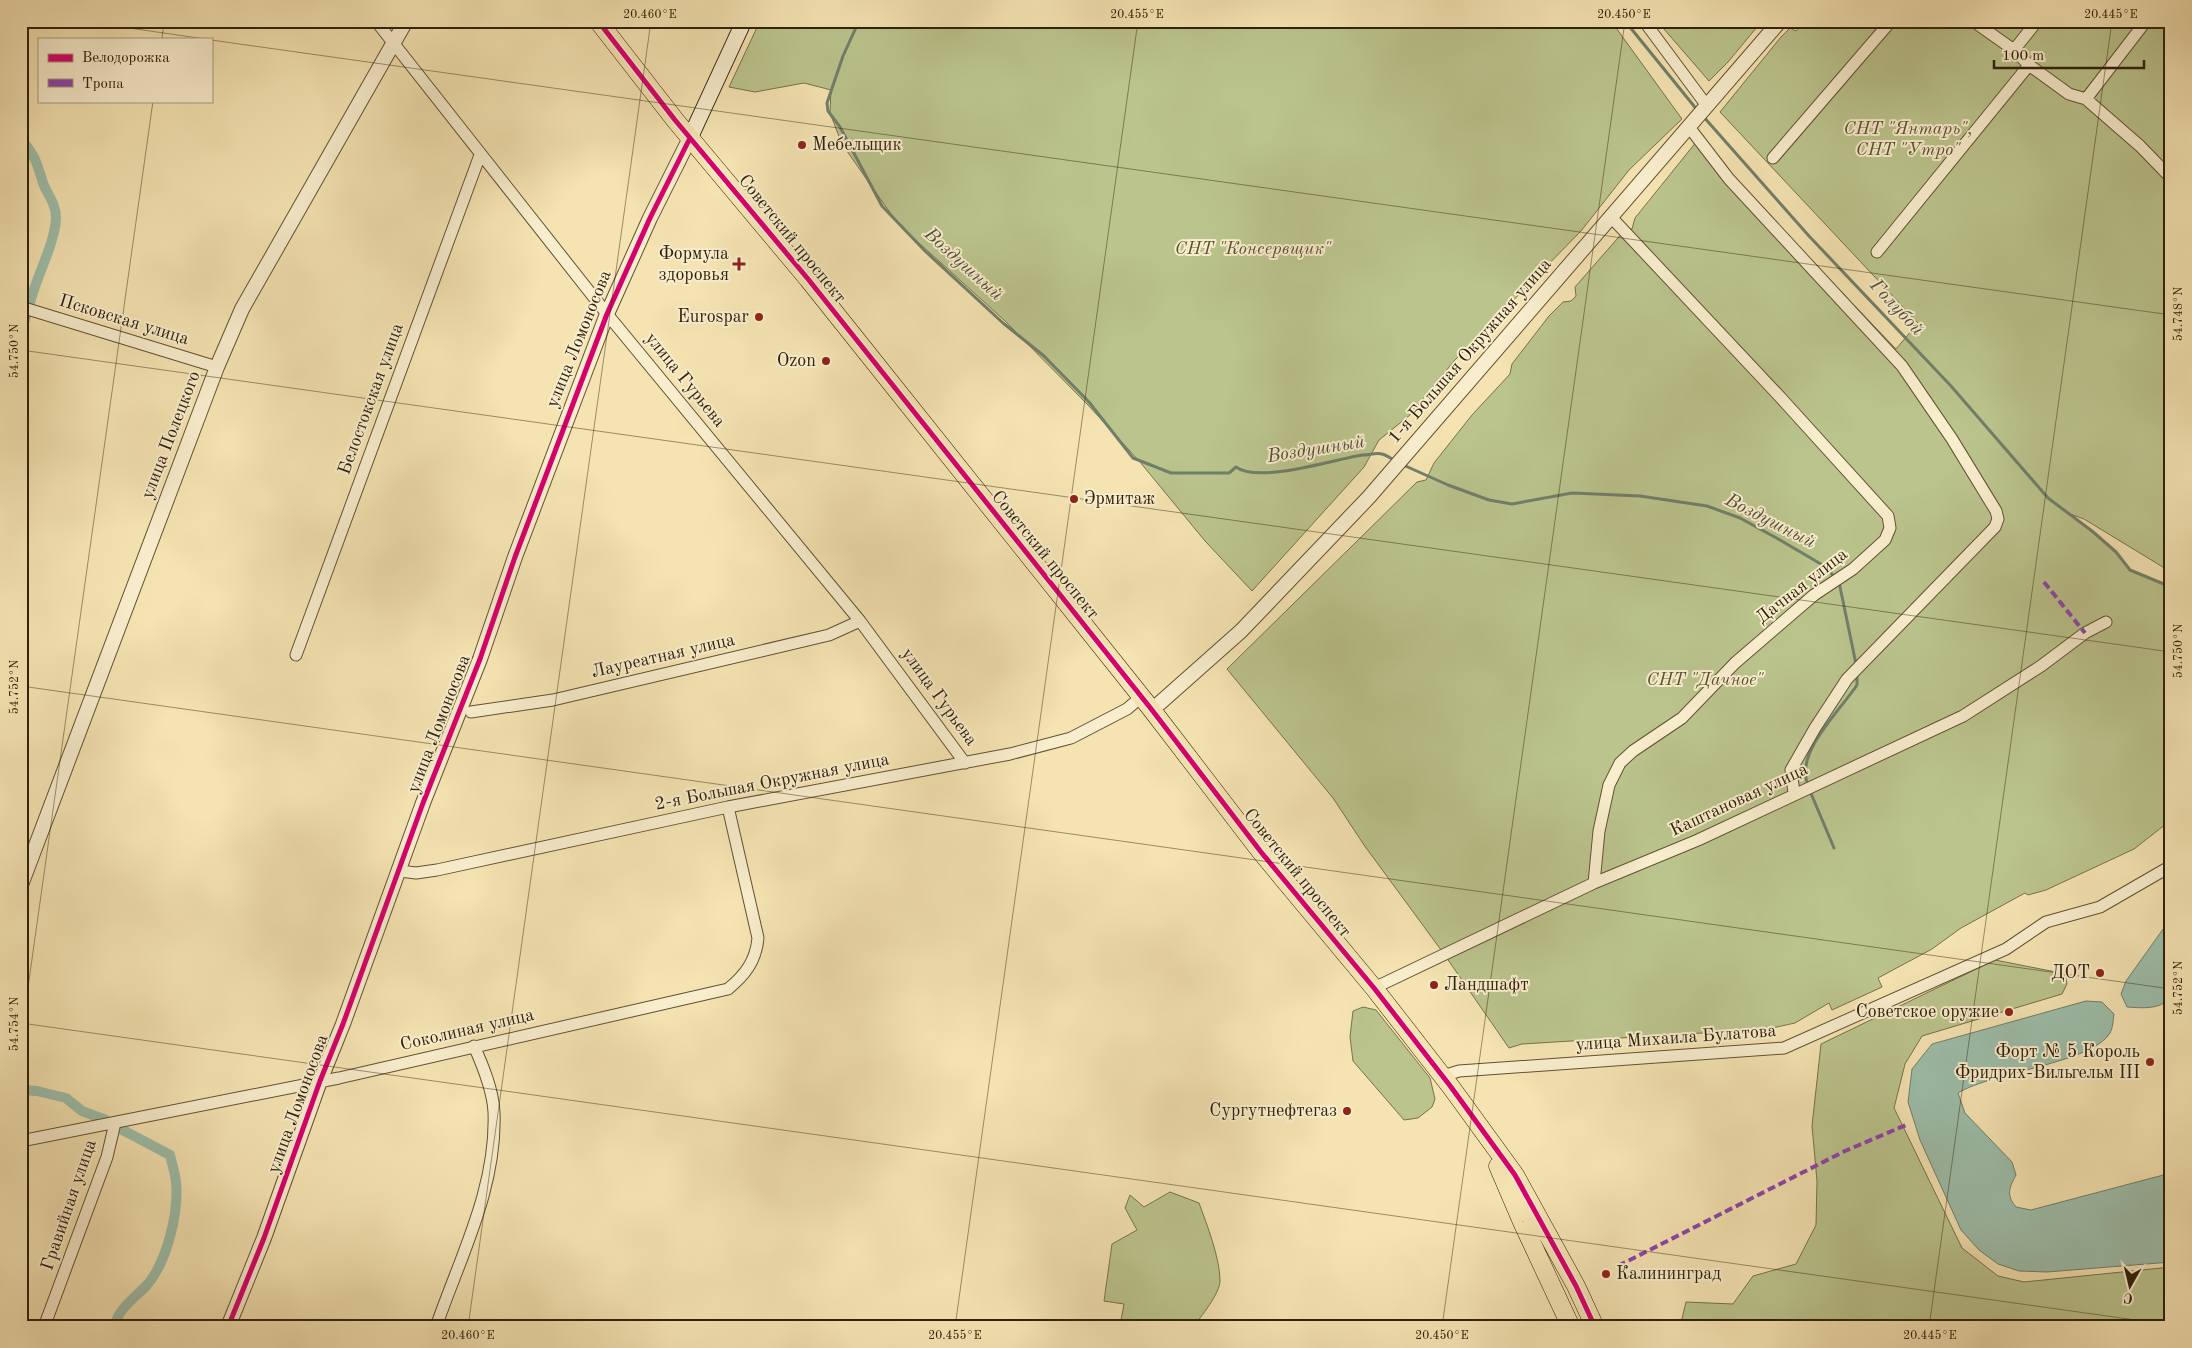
<svg xmlns="http://www.w3.org/2000/svg" width="2192" height="1348" font-family="'Old Standard TT',serif">
  <rect width="100%" height="100%" fill="#f5e3b2"/>
  <filter id="stains"><feTurbulence type="fractalNoise" baseFrequency=".004" numOctaves="4"/><feColorMatrix values="0 0 0 0 .2 0 0 0 0 .09 0 0 0 0 .02 0 0 0 .5 -.17"/></filter>
  <radialGradient id="worn" r=".72"><stop offset=".6" stop-color="#630" stop-opacity="0"/><stop offset="1" stop-color="#630" stop-opacity=".3"/></radialGradient>
  <!-- green -->
  <path fill="#bbc48d" stroke="#76724b" d="M760,21H1611L1682,119L1629,170L1581,231L1454,361L1410,415L1379,440L1364,467L1252,591L1205,541L1140,462L1088,405L1004,320L898,224L842,144L830,113L831,90L804,83L755,92L729,87Z
    M1657,21H1762L1728,62L1709,81Z
    M1805,21H2171V572L2084,519L2070,514L2116,552L2130,570L2171,587V820L2134,849L2046,890L2028,895L2025,893L1961,928L1932,949L1878,978L1882,987L1832,1010L1829,1003L1795,1023L1768,1029L1522,1044L1509,1048L1444,954L1364,845L1333,798L1227,669L1417,482L1426,480L1434,463L1472,415L1510,374L1512,364L1549,316L1563,302L1571,301L1576,296L1575,287L1624,231L1628,228L1632,229L1635,218L1697,141L1896,349L1918,323L1720,112L1781,37L1790,28L1796,31Z
    M1995,960L2056,972L2065,975L2067,984L2062,994L1922,1036L1905,1064L1894,1108L1962,1248L1998,1276L2024,1282L2171,1267V1327H1680L1686,1302L1733,1304L1753,1276L1796,1264L1816,1225L1817,1181L1812,1126L1821,1044Z
    M1363,1007L1376,1010L1430,1078L1435,1099L1432,1107L1418,1118L1404,1120L1353,1061L1350,1037L1353,1011Z
    M1170,1192L1199,1203C1207,1225 1220,1258 1220,1281C1220,1293 1201,1317 1193,1327H1116L1120,1326L1124,1304L1104,1301L1112,1244L1137,1230L1125,1208L1130,1195L1144,1207Z"/>
  <!-- water -->
  <path fill="#9dbeaa" stroke="#717f6a" d="M2171,918V997C2160,1010 2143,1008 2127,1007L2121,994L2126,981Z
    M2086,1001L2102,1002L2114,1014C2113,1020 2113,1028 2110,1033C2092,1063 1992,1072 1958,1093L1965,1113L2012,1162L2016,1175C2009,1188 2006,1195 2016,1207L2031,1210L2171,1173V1262L2047,1272L2019,1271L1998,1264L1979,1250L1961,1230L1920,1140L1908,1102L1912,1069L1932,1044Z"/>
  <g fill="none" stroke-linecap="round" stroke-linejoin="round">
    <!-- stream -->
    <path stroke="#717f6a" stroke-width="3" d="M859,21L843,56L827,103L828,111L840,127L882,206L925,251L1003,323L1044,356L1089,402L1133,458L1171,473H1229L1236,467C1259,484 1334,459 1363,455C1369,455 1377,452 1382,454C1387,455 1391,459 1396,461
      M1625,21L1698,111
      M1702,115L1809,236L1951,386L2048,498L2092,531L2116,552L2130,570L2171,587
      M1401,464L1448,485L1489,500L1512,504L1572,493L1640,496L1707,506L1740,518L1780,540L1826,567L1835,578
      M1839,582L1856,664
      M1808,785C1794,753 1840,711 1857,685V675
      M1810,791L1834,848"/>
    <!-- canal -->
    <path stroke="#9dbeaa" stroke-width="10" d="M21,139C35,155 37,163 43,183C47,194 56,203 56,218C55,244 36,277 30,303
      M21,332L27,313
      M21,1090L37,1091L66,1098L82,1111L106,1120
      M115,1327C116,1310 136,1297 147,1285C167,1262 179,1212 176,1182C175,1173 172,1164 170,1155L117,1127"/>
    <defs>
      <path id="minor" d="M376,21L607,314L860,621L965,763
        M1644,21L1707,106
        M1973,21L2014,50L2029,65L2069,94L2086,99L2140,146L2171,178
        M2014,50L2037,21
        M2086,99L2146,21
        M1689,127L1729,179L1902,366L1952,439L1996,511L1998,519L1995,527L1847,679L1815,728L1791,770L1794,793
        M1773,158L1891,21
        M1877,252L2029,65
        M21,307L217,367
        M296,655L480,155
        M471,712L553,700L829,635L860,621
        M400,871L416,873L437,870L728,807L1010,754L1071,738L1127,709L1141,697
        M1594,883L1599,831L1609,785L1620,763L1633,751L1682,718L1735,663L1814,595L1853,569L1885,540L1890,528L1888,516L1781,398L1611,217
        M1374,988L1594,883L1698,840L1963,716L2041,666L2085,633L2106,622
        M1443,1076L1459,1071L1784,1048L2006,949L2046,922L2100,907L2171,866
        M21,1141L339,1078L728,989C745,975 756,961 758,938L728,807
        M44,1327L107,1157L115,1123
        M436,1327C460,1257 497,1188 494,1112C493,1090 483,1066 474,1046"/>
      <path id="tertiary" d="M1152,710L1241,631L1369,497L1780,21
        M21,885L217,367L242,309L406,21
        M228,1327L264,1238L320,1081L343,1024L423,803L480,659L515,557L607,314L650,218L690,138"/>
      <path id="secondary" d="M690,138L744,21"/>
      <path id="primary" d="M598,21L675,120L808,279L1152,710L1261,852L1374,988L1451,1087L1515,1175L1576,1286L1595,1327
        M1498,1166L1522,1222L1571,1327"/>
    </defs>
    <!-- minor casing -->
    <use href="#minor" stroke="#615133" stroke-width="13"/>
    <!-- tertiary casing -->
    <use href="#tertiary" stroke="#615133" stroke-width="16"/>
    <!-- secondary casing -->
    <use href="#secondary" stroke="#302009" stroke-width="17"/>
    <!-- primary casing -->
    <use href="#primary" stroke="#302009" stroke-width="19"/>
    <!-- minor -->
    <use href="#minor" stroke="#f8edcd" stroke-width="11"/>
    <!-- tertiary -->
    <use href="#tertiary" stroke="#f8edcd" stroke-width="14"/>
    <!-- secondary -->
    <use href="#secondary" stroke="#f8edcd" stroke-width="15"/>
    <!-- primary -->
    <use href="#primary" stroke="#f5e3b2" stroke-width="18"/>
    <!-- quiet -->
    <path stroke="#8e44ad" stroke-width="4" stroke-dasharray="8 4" stroke-linecap="butt" d="M2044,582L2085,633
      M1618,1266L1845,1151L1906,1125"/>
    <defs>
      <path id="cycleway" d="M598,21L675,120L808,279L1152,710L1261,852L1374,988L1451,1087L1515,1175L1576,1286L1595,1327
        M228,1327L264,1238L320,1081L343,1024L423,803L480,659L515,557L607,314L650,218L690,138"/>
    </defs>
    <!-- cycleway casing -->
    <use href="#cycleway" stroke="#f8edcd" stroke-width="8"/>
    <!-- cycleway -->
    <use href="#cycleway" stroke="#d6006c" stroke-width="5"/>
  </g>
  <!-- ticks -->
  <path fill="none" stroke="#302009" stroke-width="1" stroke-opacity="0.45" d="M81,21L205,39M162,39L164,21M211,40L2171,315M21,350L2171,652M21,686L2171,989M21,1023L2171,1325M21,1037L153,101M468,1327L651,21M955,1327L1138,21M1442,1327L1625,21M1929,1327L2112,21"/>
  <!-- markers -->
  <g fill="#8f2418" stroke="#f8edcd" stroke-width="2">
    <circle cx="802" cy="145" r="5"/>
    <path d="M736.5 256.5h5v5h5v5h-5v5h-5v-5h-5v-5h5z"/>
    <circle cx="759" cy="317" r="5"/>
    <circle cx="826" cy="361" r="5"/>
    <circle cx="1074" cy="499" r="5"/>
    <circle cx="2100" cy="973" r="5"/>
    <circle cx="1434" cy="985" r="5"/>
    <circle cx="2009" cy="1012" r="5"/>
    <circle cx="2150" cy="1062" r="5"/>
    <circle cx="1347" cy="1111" r="5"/>
    <circle cx="1606" cy="1274" r="5"/>
  </g>
  <g text-anchor="middle" dominant-baseline="central" stroke-width="4" stroke-linejoin="round" paint-order="stroke">
    <!-- park labels -->
    <g font-size="18" font-style="italic" fill="#5a5131" stroke="#f8edcd">
      <text x="1908" y="129">СНТ "Янтарь",<tspan x="1908" dy="21">СНТ "Утро"</tspan></text>
      <text x="1253" y="249">СНТ "Консервщик"</text>
      <text x="1705" y="680">СНТ "Дачное"</text>
    </g>
    <!-- poi labels -->
    <g font-size="18" fill="#302009" stroke="#f8edcd" text-anchor="end">
      <text x="812" y="145" text-anchor="start">Мебельщик</text>
      <text x="729" y="254">Формула<tspan x="729" dy="21">здоровья</tspan></text>
      <text x="749" y="317">Eurospar</text>
      <text x="816" y="361">Ozon</text>
      <text x="1084" y="499" text-anchor="start">Эрмитаж</text>
      <text x="2090" y="973">ДОТ</text>
      <text x="1444" y="985" text-anchor="start">Ландшафт</text>
      <text x="1999" y="1012">Советское оружие</text>
      <text x="2140" y="1052">Форт № 5 Король<tspan x="2140" dy="21">Фридрих-Вильгельм III</tspan></text>
      <text x="1337" y="1111">Сургутнефтегаз</text>
      <text x="1616" y="1274" text-anchor="start">Калининград</text>
    </g>
    <!-- street labels -->
    <g font-size="18" fill="#302009" stroke="#f8edcd">
      <text transform="translate(792 239) rotate(51)">Советский проспект</text>
      <text transform="translate(124 320) rotate(17)">Псковская улица</text>
      <text transform="translate(579 339) rotate(-68)">улица Ломоносова</text>
      <text transform="translate(1470 351) rotate(-49)">1-я Большая Окружная улица</text>
      <text transform="translate(685 380) rotate(51)">улица Гурьева</text>
      <text transform="translate(371 399) rotate(-70)">Белостокская улица</text>
      <text transform="translate(171 435) rotate(-69)">улица Полецкого</text>
      <text transform="translate(1045 555) rotate(51)">Советский проспект</text>
      <text transform="translate(1802 586) rotate(-38)">Дачная улица</text>
      <text transform="translate(663 656) rotate(-13)">Лауреатная улица</text>
      <text transform="translate(939 697) rotate(54)">улица Гурьева</text>
      <text transform="translate(439 724) rotate(-69)">улица Ломоносова</text>
      <text transform="translate(772 782) rotate(-11)">2-я Большая Окружная улица</text>
      <text transform="translate(1739 800) rotate(-25)">Каштановая улица</text>
      <text transform="translate(1297 873) rotate(51)">Советский проспект</text>
      <text transform="translate(467 1030) rotate(-13)">Соколиная улица</text>
      <text transform="translate(1676 1038) rotate(-4)">улица Михаила Булатова</text>
      <text transform="translate(298 1104) rotate(-70)">улица Ломоносова</text>
      <text transform="translate(69 1205) rotate(-71)">Гравийная улица</text>
    </g>
    <!-- water labels -->
    <g font-size="19" font-style="italic" fill="#514f39" stroke="#f8edcd">
      <text transform="translate(963 265) rotate(42)">Воздушный</text>
      <text transform="translate(1896 308) rotate(47)">Голубой</text>
      <text transform="translate(1316 450) rotate(-9)">Воздушный</text>
      <text transform="translate(1770 522) rotate(27)">Воздушный</text>
    </g>
  </g>
  <!-- margin -->
  <rect width="2192" height="1348" fill="none" stroke="#f5e3b2" stroke-width="55"/>
  <!-- legend -->
  <rect x="38" y="38" width="175" height="65" fill="#f8edcd" stroke="#a89b7f"/>
  <rect x="48" y="54" width="25" height="8" fill="#d6006c" stroke="#a89b7f"/>
  <text x="82" y="62" font-size="15" fill="#302009">Велодорожка</text>
  <rect x="48" y="79" width="25" height="8" fill="#8e44ad" stroke="#a89b7f"/>
  <text x="82" y="88" font-size="15" fill="#302009">Тропа</text>
  <!-- north arrow -->
  <g transform="translate(2130 1286) rotate(188)" stroke="#f8edcd" stroke-width="4" paint-order="stroke">
  <path d="M0-4L9 19L0 12L-9 19Z" fill="#302009"/>
  <text y="-8" font-size="14" font-weight="bold" text-anchor="middle" fill="#302009">С</text>
  </g>
  <!-- scale -->
  <path d="M1994 60v8h150v-8" fill="none" stroke="#302009" stroke-width="2.5"/>
  <text x="2002" y="60" font-size="15" fill="#302009" stroke="#f8edcd" stroke-width="4" paint-order="stroke">100 m</text>
  <rect x="28" y="28" width="2136" height="1292" fill="none" stroke="#302009" stroke-width="2"/>
  <g font-size="12" text-anchor="middle" fill="#302009">
    <text x="650" y="18">20.460°E</text>
    <text x="1137" y="18">20.455°E</text>
    <text x="1624" y="18">20.450°E</text>
    <text x="2111" y="18">20.445°E</text>
    <text transform="translate(2178 314) rotate(-90)" y="4">54.748°N</text>
    <text transform="translate(14 351) rotate(-90)" y="4">54.750°N</text>
    <text transform="translate(2178 651) rotate(-90)" y="4">54.750°N</text>
    <text transform="translate(14 687) rotate(-90)" y="4">54.752°N</text>
    <text transform="translate(2178 988) rotate(-90)" y="4">54.752°N</text>
    <text transform="translate(14 1024) rotate(-90)" y="4">54.754°N</text>
    <text x="468" y="1339">20.460°E</text>
    <text x="955" y="1339">20.455°E</text>
    <text x="1442" y="1339">20.450°E</text>
    <text x="1930" y="1339">20.445°E</text>
  </g>
  <rect width="100%" height="100%" filter="url(#stains)"/>
  <rect width="100%" height="100%" fill="url(#worn)"/>
</svg>
